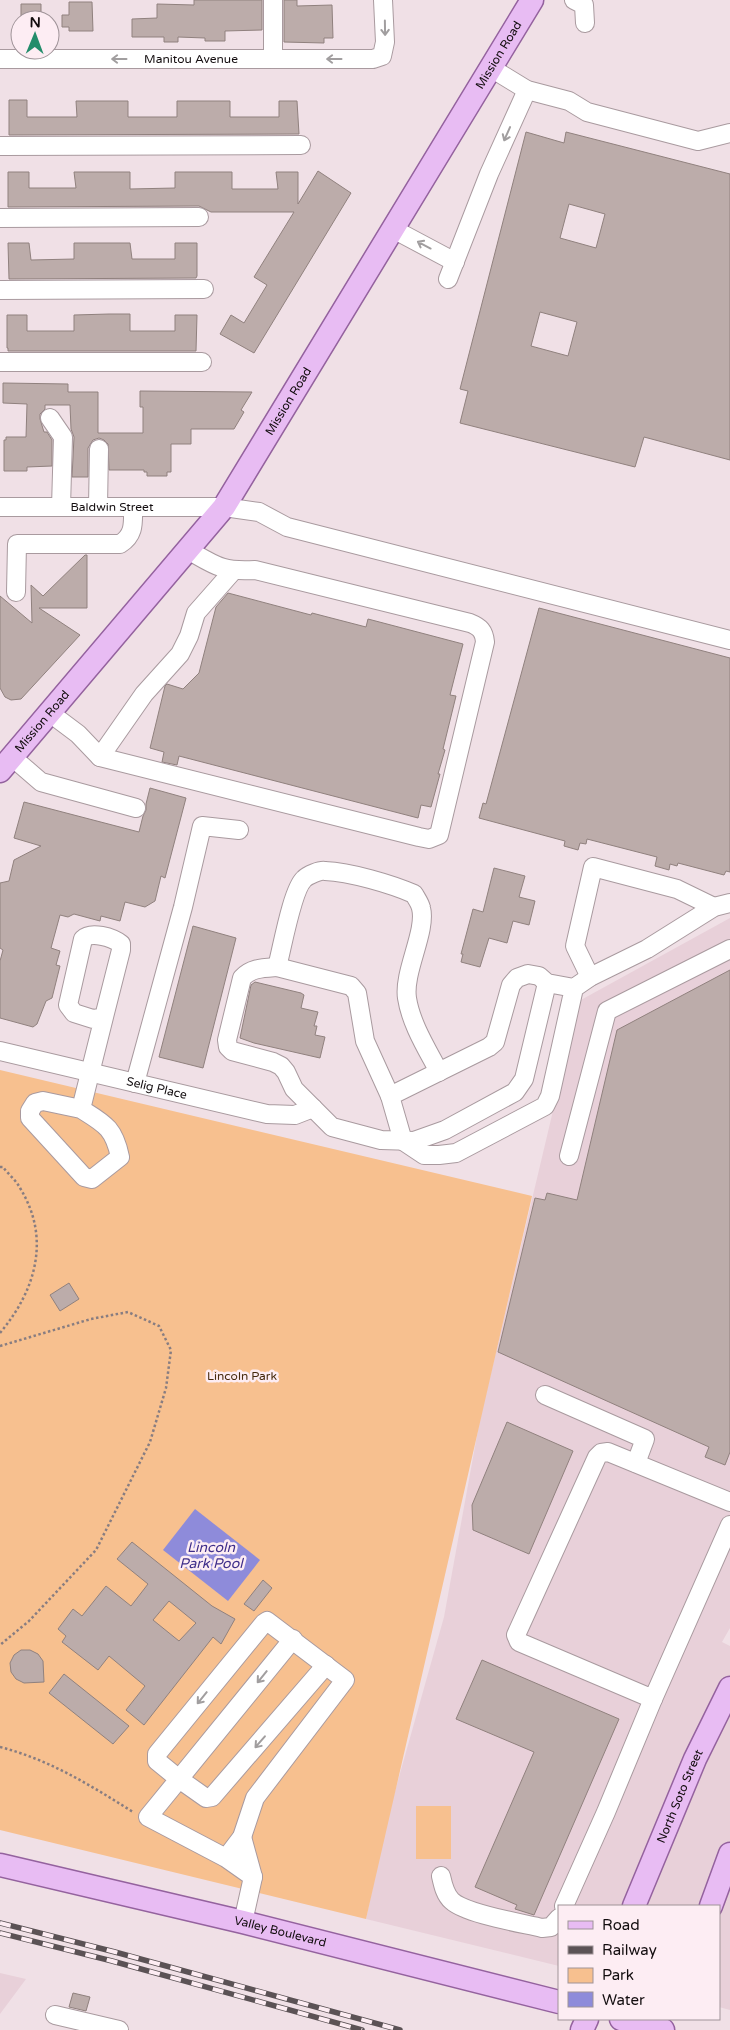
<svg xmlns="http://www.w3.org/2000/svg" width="730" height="2030" font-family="'Varela Round',sans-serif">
  <rect width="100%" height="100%" fill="#f0e0e6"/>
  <!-- built -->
  <path fill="#e8d0d9" d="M730,918V1628L722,1642L730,1646V2010L719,2007V1906H559V1966L366,1919L388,1816L444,1617L480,1419L579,1001Z
    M0,1973L26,1979L0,2014Z"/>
  <!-- green -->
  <path fill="#f7c08f" d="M0,1070L532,1196L366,1919L0,1830Z
    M416,1806H451V1859H416Z"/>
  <!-- water -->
  <path fill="#8e8bda" d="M195,1509L260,1560L228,1601L163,1550Z"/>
  <!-- building -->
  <path fill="#bcacaa" stroke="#90817e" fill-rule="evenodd" d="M194,0H262V30L225,31V41H205V38L178,37V42H164V37H132V19L157,18V4L194,5Z
    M284,0H297V6L332,5L333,38H324V43L284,42Z
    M69,2H92L93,31H69V27H62V15H69Z
    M21,4H41V20H21Z
    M9,100H27V117H77L76,101H128V117H177V101H230V117H279V101H297L299,134L9,135Z
    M526,132L564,143L566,132L730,174V460L644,437L635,467L460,423L468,391L460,389ZM569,204L605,214L596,248L560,238ZM540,312L577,322L568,356L531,346Z
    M318,171L351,193L254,353L220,334L231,315L244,323L267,285L254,277L294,212H211L199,206L8,207V172H29V188H76L74,172H130V189L175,188V172H232V189H278L276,172H298V204Z
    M8,243H29L31,260L74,259V243H130L132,259H175V243H197V276L196,278L9,279Z
    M109,314H130V331H175V315H197L196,351H8V348H7V315H27V331H74V315Z
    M3,383L68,384V392H98V433H143V407H140V391L252,392L241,410L244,412L234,429H191V444H171V472H167V476H147V472H144V470H109L108,444L104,440L99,438L93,440L88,448V477H72L74,437L71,429L70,405H45V409L40,414V419L44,432H47L52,440V466L27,467V471H4V440H6V437H26L27,404L3,403Z
    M85,555H87V608H39L80,635L21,699L11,700L5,697L0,688V596L32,623L31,585L43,596Z
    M228,593L311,615L312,613L366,627L368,619L463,644L450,695L456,696L443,749L445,750L438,774H440L431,807L421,805L418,818L179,756L177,765L162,762L164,752L150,748L151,744L165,686L167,684L183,689L199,673L216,607Z
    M539,608L730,658V872L726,871L724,875L678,863L677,866L670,864L669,870L655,866L657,857L587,839L586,844L580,843L578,850L564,846L565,841L479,818L483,803L486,804Z
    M150,788L186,798L165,878L161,876L155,901L145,907L125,902L120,921L101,916L100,921L74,914L68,917L60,915L51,948L60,951L56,965L60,966L52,998L46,1001L37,1024L33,1027L0,1018V961L3,950L0,948V883L9,881L14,860L41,846L14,838L24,802L139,832L143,816L146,810V804Z
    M494,868L525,876L519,897L535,901L529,925L513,921L507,943L489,938L480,967L461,962L463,954H461L473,909L483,912Z
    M193,926L236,938L203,1068L159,1057Z
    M730,970V1452L725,1465L705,1457L709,1447L498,1352L535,1198L545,1200L547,1193L577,1200L617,1030Z
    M255,982L301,993L304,995L301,1008L318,1012L314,1026H317L315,1035L325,1037L320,1058L254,1043L240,1038L251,985Z
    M69,1283L79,1299L60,1311L50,1295Z
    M507,1422L573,1451L529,1554L473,1530L472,1505Z
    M132,1542L212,1606L235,1619L221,1644L213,1637L144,1725L126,1710L145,1686L109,1656L98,1670L62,1642L66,1636L58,1629L73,1609L82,1616L106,1586L131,1606L148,1584L117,1559ZM169,1601L196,1623L179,1641L153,1620Z
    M263,1580L272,1588L254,1611L244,1604Z
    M21,1650H30L38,1654L43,1661L44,1682L24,1683L16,1679L11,1672L10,1663L14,1655Z
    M482,1660L619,1719L534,1915L515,1909L517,1905L475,1887L534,1752L456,1719Z
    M64,1674L129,1726L113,1744L49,1693Z
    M73,1993L90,1997L86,2011L69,2007Z"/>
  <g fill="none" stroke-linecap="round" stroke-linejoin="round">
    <defs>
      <g id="minor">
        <path d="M574,0L584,5L585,23"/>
        <path id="s1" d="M0,59H373L382,56L385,42L383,0"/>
        <path d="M273,59V0"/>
        <path d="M491,68L527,90L569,101L587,112L698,141L730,133"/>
        <path d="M0,146L301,145"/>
        <path d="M0,218L199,217"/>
        <path d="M393,229L455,262"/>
        <path d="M448,279L489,174L527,90"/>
        <path d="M0,290L204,289"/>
        <path d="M0,362H202"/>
        <path d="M50,418L63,437L61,507"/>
        <path id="s2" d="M0,507H224L259,512L287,527L730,640"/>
        <path d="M98,507L99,449"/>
        <path d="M16,592L17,544H120C135,535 133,522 133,507"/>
        <path d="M50,713L78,734L100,757L419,837L429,839L439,835L485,642C484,631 480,627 470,623L255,570C222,572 216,566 188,550"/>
        <path d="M12,757L41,782L136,808"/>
        <path d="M100,757L144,694L180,654L189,636L196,613L233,571"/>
        <path d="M277,967C263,968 251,968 242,978L227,1040L228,1047L232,1051L273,1062L281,1066L286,1072L294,1089L332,1127L381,1140L414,1141L445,1130L515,1092L524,1079L547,983"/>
        <path d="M590,977L575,946L593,867L677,889L714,907"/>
        <path d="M574,988L550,1096L545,1106L456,1153L439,1155H424L403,1141L390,1096L489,1047L495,1042L511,985L517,978L528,974L539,976L547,983L574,988L590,977L647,949L714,907L730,903"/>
        <path id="s3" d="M0,1051L267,1114L295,1115L313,1108"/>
        <path d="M135,1083L183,907L202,826L239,830"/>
        <path d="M390,1096L365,1041L357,993L351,986L277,967C282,949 292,890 304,879C308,875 320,870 325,871C350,872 391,884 414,894C416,898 420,903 421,908C427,931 403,972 407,998C411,1024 427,1049 439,1072"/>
        <path d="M81,1109L43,1101L35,1103L30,1111V1118L84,1177L92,1179L120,1157C114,1128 105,1124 81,1109L104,1017L93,1019L74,1013L68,1005L83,939C91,931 112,937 121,944V950L104,1017"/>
        <path d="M569,1156L607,1011L730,949"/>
        <path d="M545,1395L645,1439L636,1463"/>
        <path d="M730,1502L608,1452L601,1453L597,1457L516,1635L519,1642L653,1699L730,1525"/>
        <path d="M293,1639L179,1779L206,1798L212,1797L326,1665"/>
        <path d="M242,1837L253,1877"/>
        <path d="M226,1858L242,1837L255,1798L345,1680L267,1621L264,1623L157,1754V1761L179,1779L148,1817L226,1858L253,1877L243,1922"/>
        <path d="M441,1876C443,1885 445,1895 452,1901C466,1914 521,1923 542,1928L551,1927L559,1918"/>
        <path d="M564,1906L606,1812L653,1699"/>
        <path d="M55,2015L119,2030"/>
      </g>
      <g id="major">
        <path id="s4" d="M0,771L224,507L532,0"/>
        <path id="s5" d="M0,1865L243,1922L559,2002"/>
        <path id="s6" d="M634,1906L695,1759L730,1688"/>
        <path d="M711,1906L730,1854"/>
        <path d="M621,2019L663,2030"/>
        <path d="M582,2030L587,2019"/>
      </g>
    </defs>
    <!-- minor casing -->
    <use href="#minor" stroke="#a99a9f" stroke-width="20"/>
    <!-- major casing -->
    <use href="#major" stroke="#94629e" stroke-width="25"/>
    <!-- path -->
    <path stroke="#887d81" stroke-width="2.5" stroke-dasharray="2.5 2.5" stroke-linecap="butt" d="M0,1167H3C8,1174 16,1180 20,1188C51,1238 36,1290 0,1333
      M0,1346L91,1319L128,1312L159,1326L171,1350L166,1388L150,1442L96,1550L29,1621L0,1645
      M0,1747C50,1760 90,1785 133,1812"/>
    <!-- minor -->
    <use href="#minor" stroke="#fff" stroke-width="18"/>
    <!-- major -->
    <use href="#major" stroke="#e8bcf3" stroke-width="22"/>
    <defs>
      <path id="rail" d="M0,1923L115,1952L400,2030
        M0,1933L112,1961L362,2030"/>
    </defs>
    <!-- rail casing -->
    <use href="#rail" stroke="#5b5255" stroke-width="5.5"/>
    <!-- rail -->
    <use href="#rail" stroke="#fdedf3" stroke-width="4" stroke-dasharray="11" stroke-linecap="butt"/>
  </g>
  <!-- one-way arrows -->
  <defs><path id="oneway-shaft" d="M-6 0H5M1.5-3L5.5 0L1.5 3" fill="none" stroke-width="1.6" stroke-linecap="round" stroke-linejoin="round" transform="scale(1.25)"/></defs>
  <g stroke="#a19e9f">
    <use href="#oneway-shaft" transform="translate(385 28) rotate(89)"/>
    <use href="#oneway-shaft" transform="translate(119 59) rotate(-180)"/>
    <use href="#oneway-shaft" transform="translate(334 59) rotate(180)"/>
    <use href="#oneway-shaft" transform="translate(507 134) rotate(114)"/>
    <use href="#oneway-shaft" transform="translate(424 245) rotate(-152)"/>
    <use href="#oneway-shaft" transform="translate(262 1677) rotate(129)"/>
    <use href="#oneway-shaft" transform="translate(202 1698) rotate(129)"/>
    <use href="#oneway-shaft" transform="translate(260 1742) rotate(131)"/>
  </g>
  <g text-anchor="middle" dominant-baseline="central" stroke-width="5" stroke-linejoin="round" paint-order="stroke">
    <!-- street labels -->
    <g font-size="12" fill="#130d0f" stroke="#fdedf3">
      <text stroke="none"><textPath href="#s4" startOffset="875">Mission Road</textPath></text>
      <text stroke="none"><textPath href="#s1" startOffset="191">Manitou Avenue</textPath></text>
      <text stroke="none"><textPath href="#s4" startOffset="470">Mission Road</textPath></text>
      <text stroke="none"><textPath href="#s2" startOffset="112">Baldwin Street</textPath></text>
      <text stroke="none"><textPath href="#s4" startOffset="65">Mission Road</textPath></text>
      <text stroke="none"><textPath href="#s3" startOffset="161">Selig Place</textPath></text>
      <text stroke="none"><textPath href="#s6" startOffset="119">North Soto Street</textPath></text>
      <text stroke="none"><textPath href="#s5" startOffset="288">Valley Boulevard</textPath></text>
    </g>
    <!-- park labels -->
    <g font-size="12" fill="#462a0e" stroke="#fdedf3">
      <text x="242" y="1376">Lincoln Park</text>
    </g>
    <!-- water labels -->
    <g font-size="14" font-style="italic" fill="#3e2d89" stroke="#fdedf3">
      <text x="211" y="1547">Lincoln<tspan x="211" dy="16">Park Pool</tspan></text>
    </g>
  </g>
  <!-- legend -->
  <rect x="558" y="1905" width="162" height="115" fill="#fdedf3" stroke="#9f9398"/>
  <rect x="568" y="1921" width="25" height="8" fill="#e8bcf3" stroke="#9f9398"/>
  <text x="602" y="1930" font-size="15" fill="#130d0f">Road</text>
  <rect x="568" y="1946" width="25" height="8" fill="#5b5255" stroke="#9f9398"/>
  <text x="602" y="1955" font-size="15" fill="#130d0f">Railway</text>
  <rect x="568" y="1968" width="25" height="15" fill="#f7c08f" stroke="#9f9398"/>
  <text x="602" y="1980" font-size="15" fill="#130d0f">Park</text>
  <rect x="568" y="1992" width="25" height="15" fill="#8e8bda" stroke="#9f9398"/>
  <text x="602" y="2005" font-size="15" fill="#130d0f">Water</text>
  <!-- north arrow -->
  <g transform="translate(35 35) rotate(1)"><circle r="24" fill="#fdedf3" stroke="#9f9398"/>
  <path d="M0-4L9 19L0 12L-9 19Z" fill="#238d6b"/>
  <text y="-8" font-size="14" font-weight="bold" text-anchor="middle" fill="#130d0f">N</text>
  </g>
</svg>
